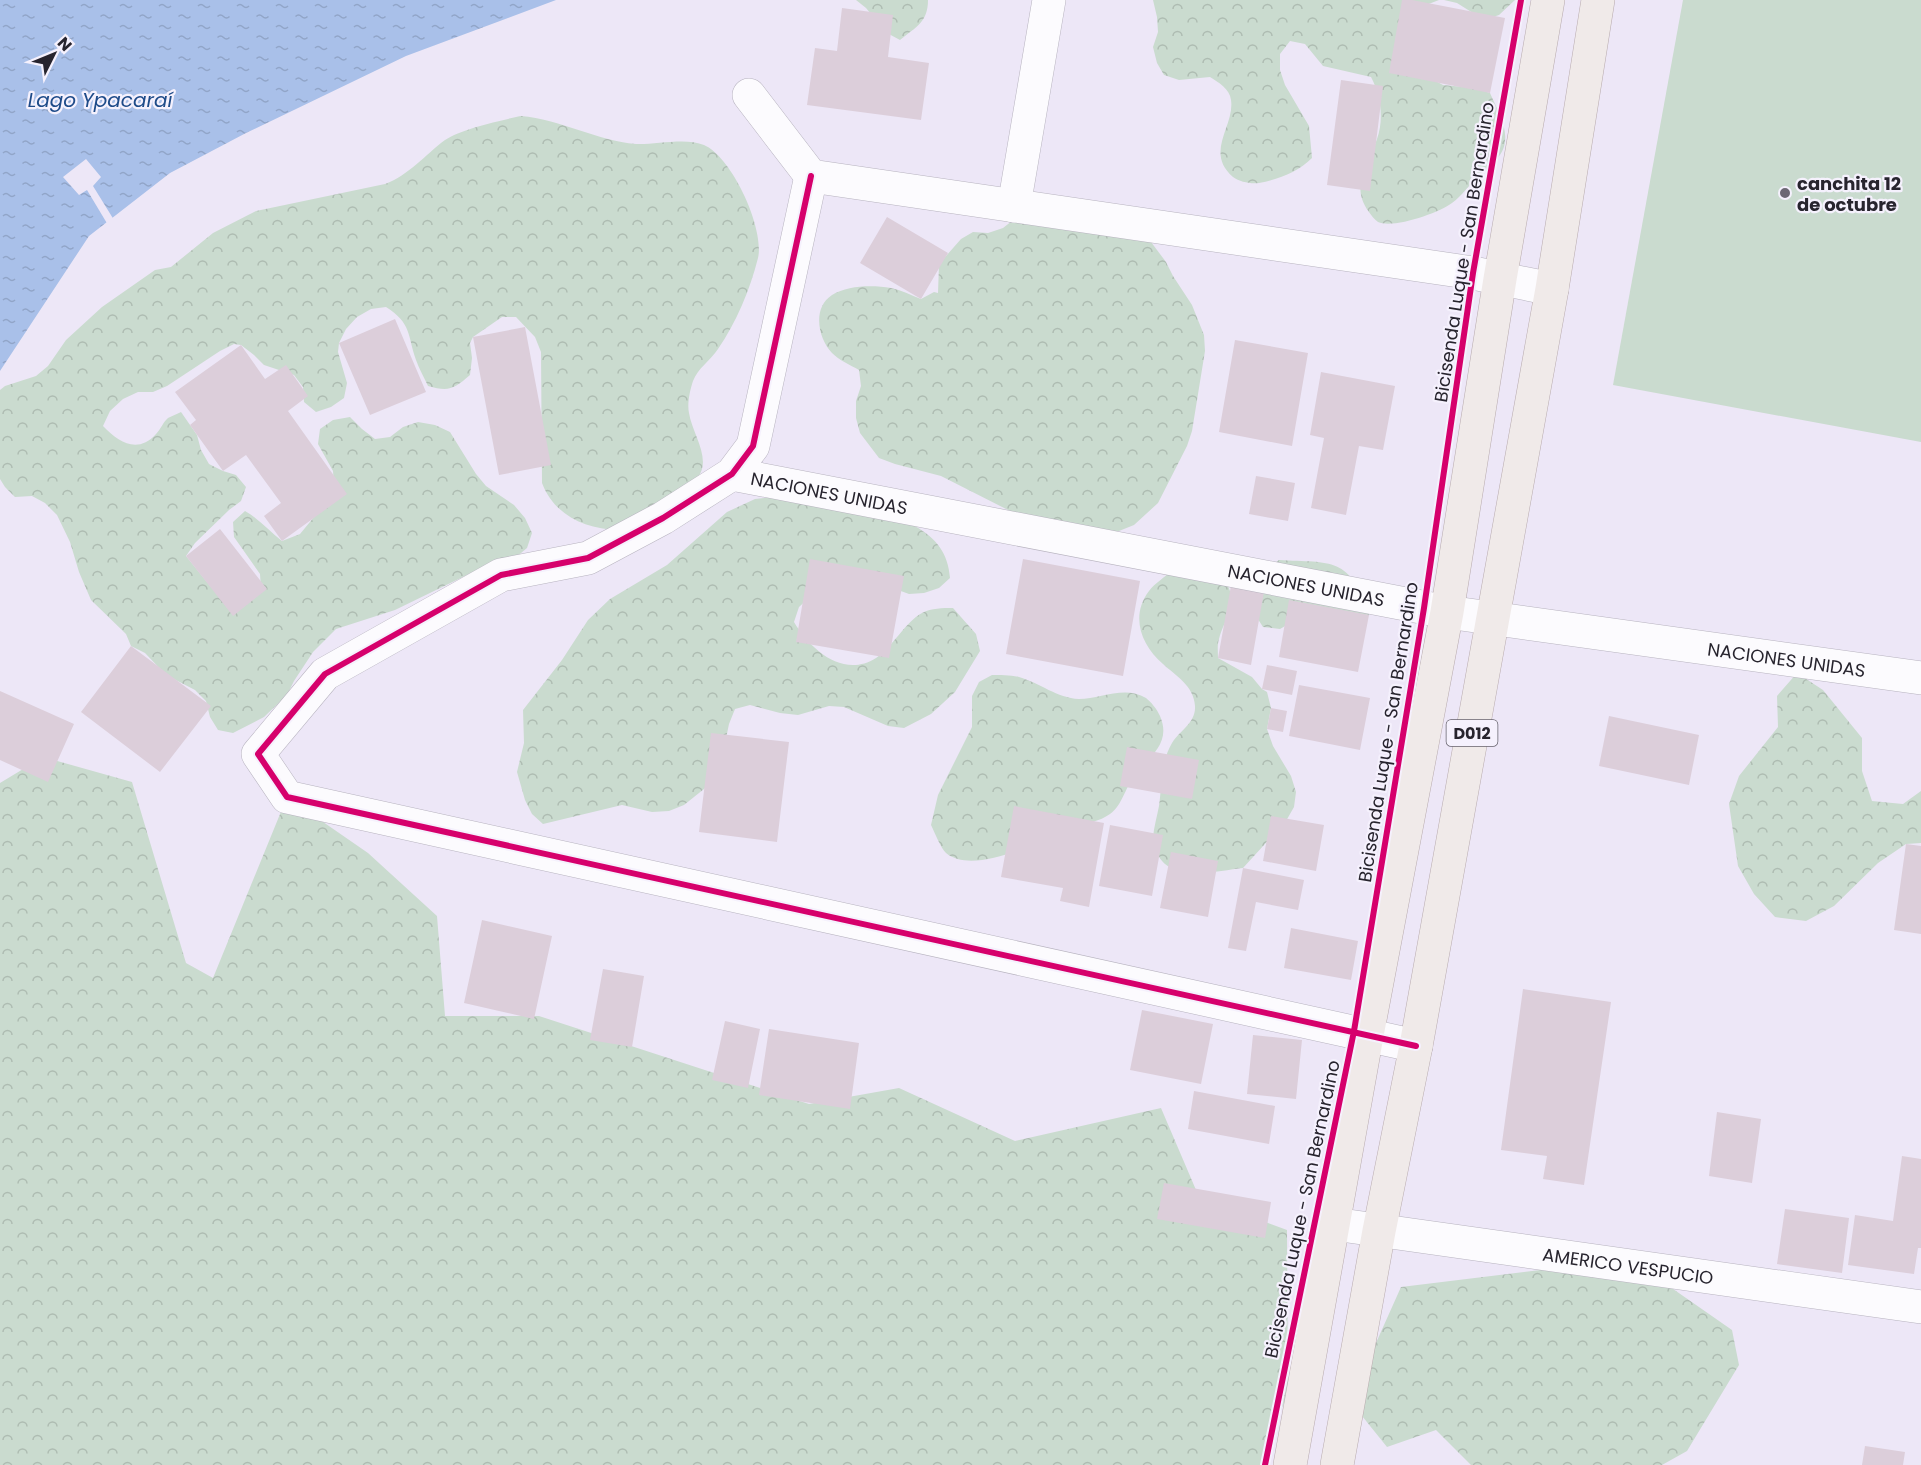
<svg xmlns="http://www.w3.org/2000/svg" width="1921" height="1465" font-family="Poppins,sans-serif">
  <defs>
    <pattern id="forest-crowns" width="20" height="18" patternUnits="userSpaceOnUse" patternTransform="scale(1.5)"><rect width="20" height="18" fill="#cadbcf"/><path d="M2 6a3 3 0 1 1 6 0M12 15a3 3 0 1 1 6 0" fill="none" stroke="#aebcb2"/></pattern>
    <pattern id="water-ripples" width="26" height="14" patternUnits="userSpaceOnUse" patternTransform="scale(1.5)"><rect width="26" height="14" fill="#a9c0e9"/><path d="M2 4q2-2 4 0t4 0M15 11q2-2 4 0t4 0" fill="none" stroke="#91a5c8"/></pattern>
  </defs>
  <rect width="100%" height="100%" fill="#ede7f7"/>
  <!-- grass -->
  <path fill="#cadbcf" d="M1683,0H1921V442L1613,385Z"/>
  <!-- forest -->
  <path fill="url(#forest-crowns)" d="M856,0H928C928,22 916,27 900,40L887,33L866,8Z
    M1153,0H1439L1426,5L1430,78L1443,85L1475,88L1490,93C1496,107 1507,125 1505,141C1504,157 1488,167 1478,176C1469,185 1462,196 1452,203C1439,213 1393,229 1378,222C1375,220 1371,215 1369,212C1349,185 1369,165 1377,139C1384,119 1381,96 1371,77L1323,66L1305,44L1290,41L1280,54V70L1285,85L1309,126L1312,158C1298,172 1279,179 1259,183C1250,184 1240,182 1233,177C1204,152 1235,126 1231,100C1230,89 1218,82 1210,77L1179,80L1164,75L1157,63L1153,47L1158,32L1157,17Z
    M1444,0H1515L1499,15L1484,20L1457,3Z
    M521,116C560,119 597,141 636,144C654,145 686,137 704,145C732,157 765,229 758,258C750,290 736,323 718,349C710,361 698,368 693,381C690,390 687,404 689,413C692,433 712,459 698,477C694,483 684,486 679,490C658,503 638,517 618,530C585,529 554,515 542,483L541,352L535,337L516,317H502L473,337L470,343L472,358L470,375C454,389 449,392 428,386C424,377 419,369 416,360C407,334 412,324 386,307L371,309L357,317L346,329L339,343L338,352L347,383L344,398L331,407L316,412L304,402L303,387L294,375L264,365L254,355L241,345L234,344L220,351L167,386L153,392H138L123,399L110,411L103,426C119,443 138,454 156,434C161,429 163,422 168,418C172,416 177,414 181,412L197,435L201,450L209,464L223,471L236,475L246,487L241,501L229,510L195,543L186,556L211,587L261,589L260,574L234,537L233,522L245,511C259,519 269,531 282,541L300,534L329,499L334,486L333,471L318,444L320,429L333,420L350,417L362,429L375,439L390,437L403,427L418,422L435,425L450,432L476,474L486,486L514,505L525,518L532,533L527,548L515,558L471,573L395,610L336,629L313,652L294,681L287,695L264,717L233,733L218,730L210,717L206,701L195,690L166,675L145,653L131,646L126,634L91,600L79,572L70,542L57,515L45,503L32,496L15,497L5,487L0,479V390L5,386L36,376L48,366L66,340L102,307L155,270L171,267L213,233L256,211L385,184C409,175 425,155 445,140C461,129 502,120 521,116Z
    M1039,200L1145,234L1166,262L1173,276L1192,305L1204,335L1205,351L1192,431L1187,446L1158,503L1134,525L1104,537L1012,512L941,476L895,464L879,458L860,433L856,418V401L861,386L859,370C850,365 839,360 832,353C818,338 812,308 832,295C848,285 873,285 891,288C901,290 911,295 921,299L934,292L938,293L939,264L961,239L973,232L988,233L1003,228Z
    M791,495L915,526C937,539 948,553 950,578L939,588L924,593L909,594L868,579L823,585L799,607L794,622C810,649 843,679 876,658C893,647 904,623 922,613C932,608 942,608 953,608L976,634L980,651L955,692L931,714L904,728L888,726L844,707L829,706L798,715L780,713L750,705L735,709L729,724L719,772L709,785L684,805L669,811L652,812L622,805L543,824L532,814L525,800L517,772L524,743L523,710L562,660L588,620L610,599L667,565L727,512L755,499Z
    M1279,560C1332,563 1350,556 1369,615L1350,622L1306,614L1280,629L1263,627L1254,613L1266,569Z
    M1173,570L1225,580C1241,610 1226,612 1219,639C1217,645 1218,652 1218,658L1252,677L1262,689L1267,692L1271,708L1267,729L1273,746L1291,776L1296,792L1294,807L1286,821L1243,868C1216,871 1167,884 1156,850C1155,846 1153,842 1153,837C1154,827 1157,816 1159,806C1162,786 1161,761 1172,743C1180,730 1196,723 1195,706C1194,686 1176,676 1163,664C1141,645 1130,616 1149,591C1155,583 1165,577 1173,570Z
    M1797,673L1823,690L1862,738V771L1872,801L1903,804L1921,791V843L1906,844L1878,863L1834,906L1806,921L1775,917L1754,894L1738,866L1729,804L1739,776L1778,727L1777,696Z
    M992,675C1000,675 1011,675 1019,677C1040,683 1057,698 1079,699C1100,699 1125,685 1146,698C1151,702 1157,709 1160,716C1173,746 1145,758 1131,781C1123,794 1120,810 1105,817C1097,822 1085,823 1075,827C1045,838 975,877 946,853C940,847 935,833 931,825L938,795L972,727V696L979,682Z
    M43,757L132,782L186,963L213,978L287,797L368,853L437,916L445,1016H539L809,1104L899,1088L1015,1141L1161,1108L1199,1197L1287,1230L1288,1392L1260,1465H0V783Z
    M1630,1259L1732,1330L1739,1365L1687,1451L1662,1465H1471L1436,1430L1387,1447L1350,1401L1401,1287Z"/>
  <!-- water -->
  <path fill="url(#water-ripples)" d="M0,0H556L406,56L246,133L170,173L89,236L0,371Z"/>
  <!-- pier -->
  <path fill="#ede7f7" d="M86,159L101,177L93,186L114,220L108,225L87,190L79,195L63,177Z"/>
  <!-- building -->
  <path fill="#dcceda" d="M1402,0H1412L1505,18L1490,93L1389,73Z
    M842,8L893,15L888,57L929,63L921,120L807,105L815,48L837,51Z
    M1341,80L1383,86L1370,191L1327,185Z
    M887,217L948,253L921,299L860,263Z
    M395,319L426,392L370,415L339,343Z
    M525,327L551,465L499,475L473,337Z
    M1235,340L1308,353L1292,446L1219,432Z
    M241,345L265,379L286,365L308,396L288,411L347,494L282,541L264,516L281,503L246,455L223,471L190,425L196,420L175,392Z
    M1321,372L1395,386L1383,450L1359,446L1346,515L1311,508L1324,438L1310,435Z
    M1256,476L1295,483L1288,521L1249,514Z
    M220,529L267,589L233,616L186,556Z
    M810,559L904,576L889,658L796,642Z
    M1023,559L1140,581L1123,676L1006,654Z
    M1232,580L1265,586L1251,665L1218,658Z
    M1289,600L1369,615L1358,672L1279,657Z
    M131,646L211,706L160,772L81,712Z
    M1267,665L1297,671L1292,695L1262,689Z
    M1299,685L1370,698L1360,750L1289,736Z
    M0,691L74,724L48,782L0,760Z
    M1271,708L1287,711L1283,732L1267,729Z
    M1609,716L1699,735L1689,785L1599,766Z
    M711,733L789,742L777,842L699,832Z
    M1127,747L1199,760L1192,799L1120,786Z
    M1014,806L1104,823L1089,907L1060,901L1063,888L1001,877Z
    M1271,816L1324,825L1316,871L1263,861Z
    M1110,825L1163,835L1152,896L1099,886Z
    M1906,844L1921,846V934L1894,930Z
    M1171,852L1218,861L1208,917L1160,908Z
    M1243,868L1304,880L1298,910L1256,902L1246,951L1228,948Z
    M482,920L552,936L534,1019L464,1003Z
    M1291,928L1358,941L1351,980L1284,968Z
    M603,969L644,976L632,1047L590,1040Z
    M1523,989L1611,1002L1584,1185L1543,1179L1547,1156L1501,1150Z
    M1142,1010L1213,1024L1201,1084L1130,1070Z
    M725,1021L760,1029L748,1088L712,1080Z
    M769,1029L859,1043L850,1109L759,1095Z
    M1253,1035L1302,1040L1296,1099L1247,1094Z
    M1194,1091L1275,1106L1269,1144L1188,1129Z
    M1717,1112L1761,1119L1752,1183L1709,1176Z
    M1902,1156L1921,1159V1248H1918L1914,1274L1848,1265L1855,1215L1893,1221Z
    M1164,1183L1271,1202L1265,1238L1157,1219Z
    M1785,1209L1849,1218L1842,1273L1777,1264Z
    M1865,1446L1905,1452L1903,1465H1862Z"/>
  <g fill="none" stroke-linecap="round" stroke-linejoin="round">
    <defs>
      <g id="minor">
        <path d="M749,95L811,176L1473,273L1552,289"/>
        <path d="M811,176L753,446L732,474L663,518L588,558L501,575L325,674L258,754L287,797L1416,1046"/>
        <path d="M1014,206L1049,0"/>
        <path id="s1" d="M732,474L1447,612L1921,678"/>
        <path id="s2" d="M1334,1224L1921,1307"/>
      </g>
      <path id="major" d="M1290,1465L1367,1035L1447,612L1500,279L1548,0
        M1337,1465L1379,1231L1416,1046L1552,289L1598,0"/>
    </defs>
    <!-- minor casing -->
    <use href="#minor" stroke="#b7b3bf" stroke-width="34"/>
    <!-- major casing -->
    <use href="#major" stroke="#b8abae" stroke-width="34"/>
    <!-- minor -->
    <use href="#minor" stroke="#fcfbfe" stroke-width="33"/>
    <!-- major -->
    <use href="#major" stroke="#f0eae9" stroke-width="33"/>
    <defs>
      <path id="cycleway" d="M811,176L753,446L732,474L663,518L588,558L501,575L325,674L258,754L287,797L1416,1046
        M1265,1465L1354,1031L1424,608L1473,273L1521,0"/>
    </defs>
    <!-- cycleway casing -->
    <use href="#cycleway" stroke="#f5f1fd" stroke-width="10"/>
    <!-- cycleway -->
    <use href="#cycleway" stroke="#d6006c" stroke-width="6"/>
  </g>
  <!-- markers -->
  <circle fill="#6c6874" stroke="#f5f1fd" stroke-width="2" cx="1785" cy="193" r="6"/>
  <g text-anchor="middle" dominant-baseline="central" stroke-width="4.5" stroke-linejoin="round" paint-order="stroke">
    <!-- shield labels -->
    <rect fill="#f5f1fd" stroke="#65626c" stroke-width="1.5" x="1446.5" y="720" width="51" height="26" rx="4.5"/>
    <g font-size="16" font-weight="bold" fill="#27242e">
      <text x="1472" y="733">D012</text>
    </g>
    <!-- poi labels -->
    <g font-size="18" font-weight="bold" fill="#27242e" stroke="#f5f1fd" text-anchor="start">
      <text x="1797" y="183">canchita 12<tspan x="1797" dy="21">de octubre</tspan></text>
    </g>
    <!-- street labels -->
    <g font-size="18" fill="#27242e" stroke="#f5f1fd">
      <text transform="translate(1464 252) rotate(-81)">Bicisenda Luque - San Bernardino</text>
      <text stroke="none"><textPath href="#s1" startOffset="99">NACIONES UNIDAS</textPath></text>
      <text stroke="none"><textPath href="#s1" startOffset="585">NACIONES UNIDAS</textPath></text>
      <text stroke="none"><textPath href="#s1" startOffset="1071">NACIONES UNIDAS</textPath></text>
      <text transform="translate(1388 732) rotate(-81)">Bicisenda Luque - San Bernardino</text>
      <text transform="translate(1302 1209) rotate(-78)">Bicisenda Luque - San Bernardino</text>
      <text stroke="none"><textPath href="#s2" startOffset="297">AMERICO VESPUCIO</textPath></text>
    </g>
    <!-- water labels -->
    <g font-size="20" font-style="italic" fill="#1e4b89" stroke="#f5f1fd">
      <text x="100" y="100">Lago Ypacaraí</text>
    </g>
  </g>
  <!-- north arrow -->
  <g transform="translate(54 54) rotate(47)" stroke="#f5f1fd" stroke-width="4.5" paint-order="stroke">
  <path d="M0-4.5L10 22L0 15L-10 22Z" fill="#27242e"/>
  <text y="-9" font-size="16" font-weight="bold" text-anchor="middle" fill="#27242e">N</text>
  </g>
</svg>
